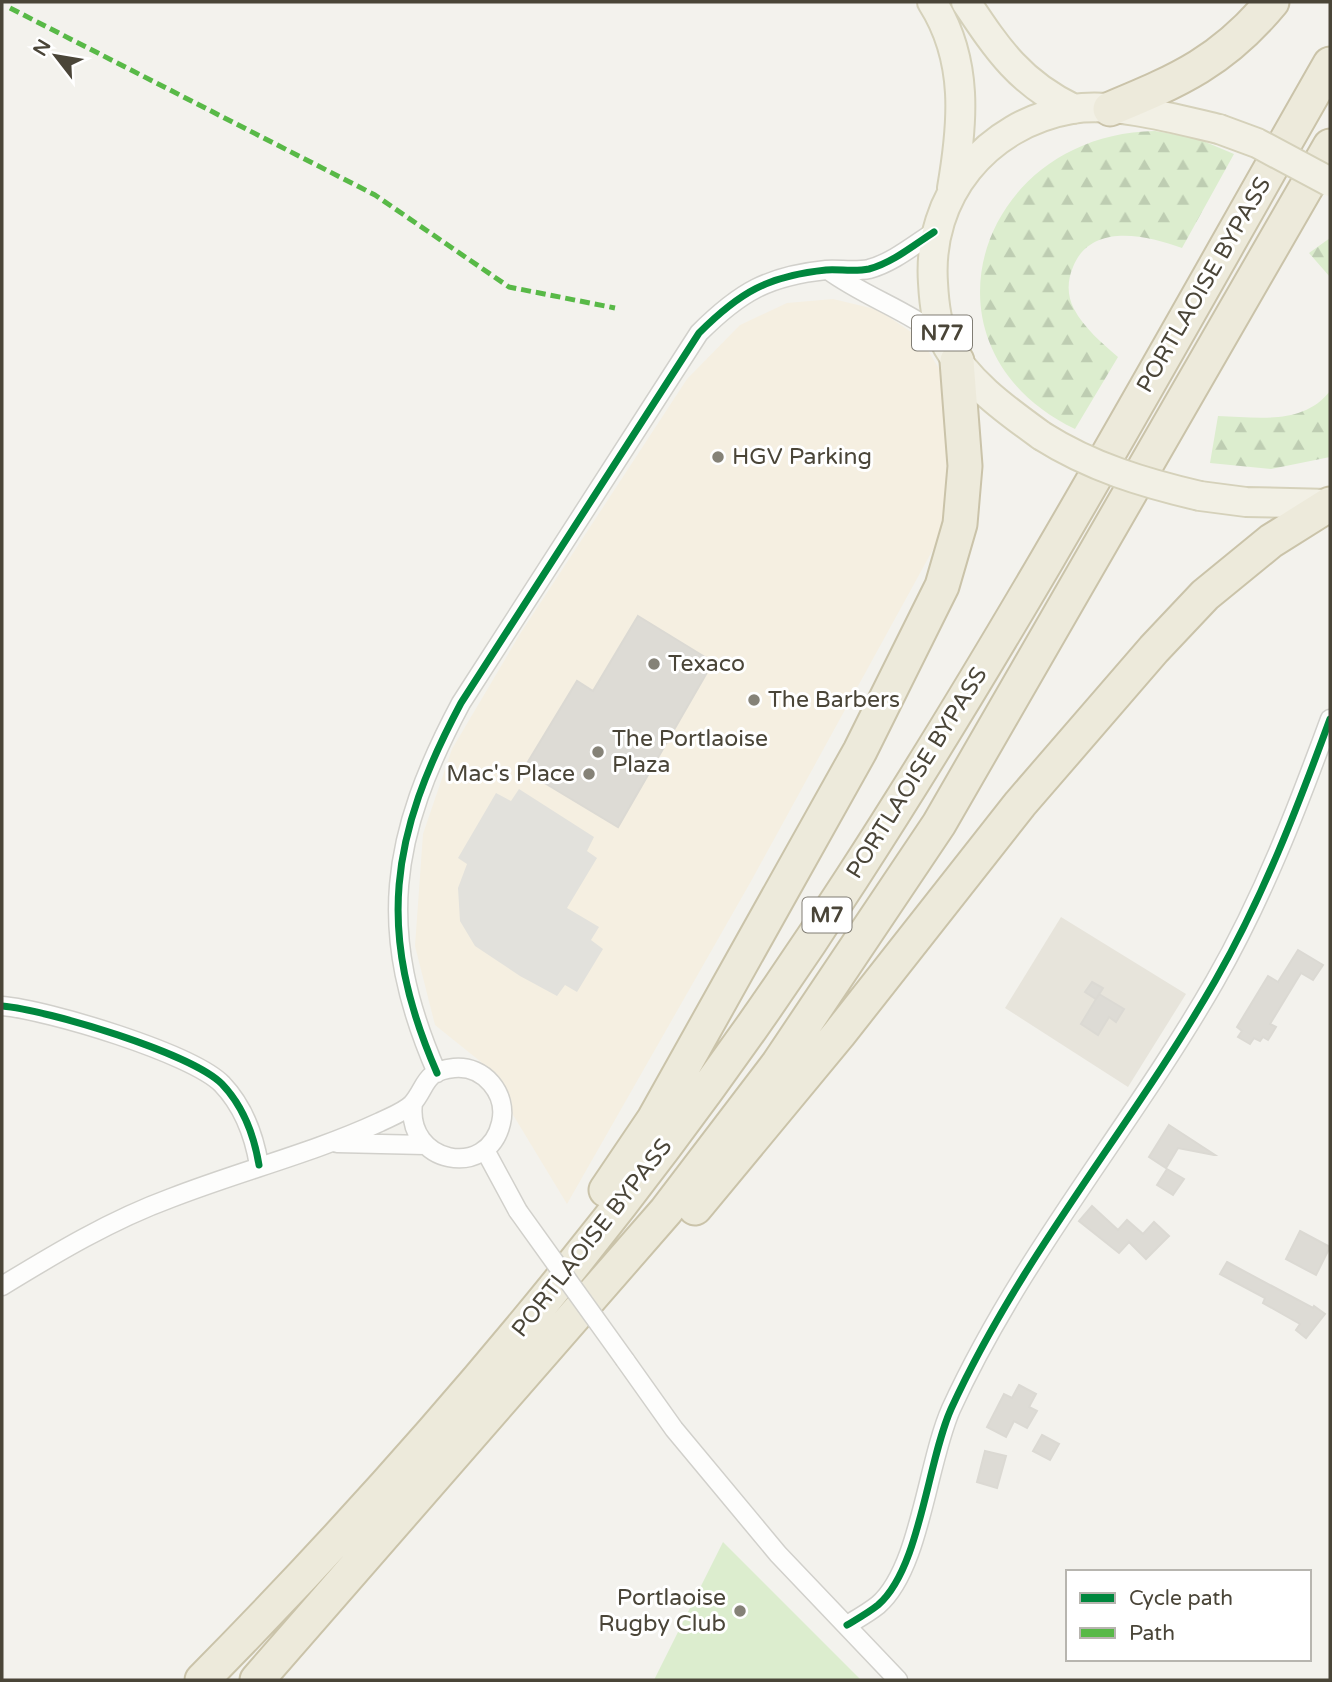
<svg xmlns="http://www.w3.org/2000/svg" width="1332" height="1682" font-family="'Varela Round',sans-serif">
  <defs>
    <pattern id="forest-firs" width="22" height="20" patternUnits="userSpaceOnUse" patternTransform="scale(1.75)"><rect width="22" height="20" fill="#dcedce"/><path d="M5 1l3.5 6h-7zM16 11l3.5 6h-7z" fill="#becdb2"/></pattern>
  </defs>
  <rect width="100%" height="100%" fill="#f3f2ed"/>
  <!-- residential -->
  <path fill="#e7e4db" d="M1061,917L1186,994L1128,1087L1005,1008Z"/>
  <!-- commercial -->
  <path fill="#f5efe1" d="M833,299L879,310L921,339L941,372L951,456L942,533L750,883L567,1204L481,1062L435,1025L415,946L423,834L452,749L520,634L687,379L740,325L787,303Z"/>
  <!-- grass -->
  <path fill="#dcedce" d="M723,1542L861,1680H654Z"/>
  <!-- forest -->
  <path fill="url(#forest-firs)" d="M1155,131L1196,138L1234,154L1182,248C1146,235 1091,222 1073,267C1067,281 1067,296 1074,309C1084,328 1102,343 1118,357L1075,429C908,348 978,134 1155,131Z
    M1330,238V277L1309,253Z
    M1330,391V457L1271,469L1210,463L1218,416C1256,417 1303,426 1330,391Z"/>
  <!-- parking -->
  <path fill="#e2e1dc" d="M519,789L594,837L587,851L597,858L567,908L599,927L591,940L603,949L577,992L565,985L557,996L520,976L475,946L460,921L458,888L467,864L458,858L496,793L511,801Z"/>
  <!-- building -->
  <path fill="#dddbd5" stroke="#dbd9d3" stroke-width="2" d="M638,616L713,662L618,827L523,770L577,681L593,691Z
    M1298,950L1323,965L1313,980L1301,973L1270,1024L1276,1027L1268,1040L1263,1037L1260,1041L1254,1038L1250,1044L1238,1037L1242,1031L1237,1027L1268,976L1278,982Z
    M1092,982L1103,988L1096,999L1085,992Z
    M1099,994L1124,1009L1116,1022L1109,1017L1098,1035L1081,1024Z
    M1169,1125L1215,1155H1214L1178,1148L1166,1168L1149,1157Z
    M1167,1169L1184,1179L1173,1195L1157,1185Z
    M1092,1206L1118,1230L1127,1220L1143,1234L1154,1222L1169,1236L1146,1259L1129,1242L1119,1253L1079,1221Z
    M1300,1231L1330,1247L1316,1275L1286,1259Z
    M1227,1262L1313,1308L1314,1306L1325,1314L1306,1338L1296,1330L1300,1324L1263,1303L1265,1298L1220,1274Z
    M1019,1385L1036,1394L1029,1407L1037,1411L1027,1428L1014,1421L1006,1437L987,1427L1004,1394L1012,1398Z
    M1042,1435L1059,1444L1050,1460L1033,1451Z
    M985,1451L1006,1456L997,1488L977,1482Z"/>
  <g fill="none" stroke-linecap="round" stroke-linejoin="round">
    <defs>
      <path id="street" d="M828,270C865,297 903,308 942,337
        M2,1006C48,1010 191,1053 222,1084C243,1106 254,1135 259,1165
        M437,1073C375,931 390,836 461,703L699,333C740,292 768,276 826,270C839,269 855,272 869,269C892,263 914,245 934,232
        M337,1143L425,1145
        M485,1150L518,1211
        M2,1286C56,1253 111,1220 171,1198C240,1171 313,1153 380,1122C390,1117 404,1112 412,1104C427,1087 423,1071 454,1068C484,1065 508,1094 501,1123C488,1180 405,1164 413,1103
        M625,1360L674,1429L778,1554L898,1680
        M847,1625C857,1619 868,1613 878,1605C920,1569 927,1463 951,1409C1021,1256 1132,1126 1215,981C1263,897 1297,809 1330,719"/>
      <path id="primary" d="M932,2C969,60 963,124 952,188
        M966,2C998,50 1020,83 1074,109
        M1042,436C1006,410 965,381 944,340C936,323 934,302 933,283C927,196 986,124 1072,109C1115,102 1176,119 1219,129
        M1200,496L1246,502L1330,504"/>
      <path id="highway" d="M1110,109C1180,80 1223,61 1272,2
        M606,1190L654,1119L860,751L942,586L960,524L965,466L957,361
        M695,1208L839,1034L1020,804L1154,649L1205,595L1271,541L1330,504
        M202,1680C444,1435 665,1169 852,878C1023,614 1174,337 1330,64
        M257,1680L666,1211L778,1064L939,824L1330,146"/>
    </defs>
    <!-- street casing -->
    <use href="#street" stroke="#d1d0cb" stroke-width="21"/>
    <!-- primary casing -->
    <use href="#primary" stroke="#d5d1ba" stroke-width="32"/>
    <!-- highway casing -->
    <use href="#highway" stroke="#cac3a9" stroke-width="37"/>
    <!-- street -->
    <use href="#street" stroke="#fdfdfc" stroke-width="18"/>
    <!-- primary -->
    <use href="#primary" stroke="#f2f0e5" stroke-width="28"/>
    <!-- highway -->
    <use href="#highway" stroke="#edeadb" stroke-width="33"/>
    <defs>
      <path id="street-bridge" d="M518,1211L625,1360"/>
      <path id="primary-bridge" d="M1219,129L1257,143L1330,182
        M1042,436C1091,467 1144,483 1200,496"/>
    </defs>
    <!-- street-bridge casing -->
    <use href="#street-bridge" stroke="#d1d0cb" stroke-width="21" stroke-linecap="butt"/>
    <!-- primary-bridge casing -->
    <use href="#primary-bridge" stroke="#d5d1ba" stroke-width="32" stroke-linecap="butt"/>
    <!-- street-bridge -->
    <use href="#street-bridge" stroke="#fdfdfc" stroke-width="18"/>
    <!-- primary-bridge -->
    <use href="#primary-bridge" stroke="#f2f0e5" stroke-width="28"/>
    <!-- quiet -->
    <path stroke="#58b947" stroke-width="5" stroke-dasharray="10 5" stroke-linecap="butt" d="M10,8L375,195L509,287L615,308"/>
    <defs>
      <path id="cycleway" d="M2,1006C48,1010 191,1053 222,1084C243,1106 254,1135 259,1165
        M437,1073C375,931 390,836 461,703L699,333C740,292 768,276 826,270C839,269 855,272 869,269C892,263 914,245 934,232
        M847,1625C857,1619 868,1613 878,1605C920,1569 927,1463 951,1409C1021,1256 1132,1126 1215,981C1263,897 1297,809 1330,719"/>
    </defs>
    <!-- cycleway casing -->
    <use href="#cycleway" stroke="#fff" stroke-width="11"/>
    <!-- cycleway -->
    <use href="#cycleway" stroke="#00873e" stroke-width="7"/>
  </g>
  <!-- markers -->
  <g fill="#858277" stroke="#fff" stroke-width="2.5">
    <circle cx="718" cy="457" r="7"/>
    <circle cx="654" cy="664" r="7"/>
    <circle cx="754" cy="700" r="7"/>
    <circle cx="598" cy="752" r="7"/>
    <circle cx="589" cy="774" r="7"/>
    <circle cx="740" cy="1611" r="7"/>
  </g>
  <g text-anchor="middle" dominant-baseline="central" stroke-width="6" stroke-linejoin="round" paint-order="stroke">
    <!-- shield labels -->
    <g fill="#fff" stroke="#807d74" stroke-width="2">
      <rect x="912" y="315.5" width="60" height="35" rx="5"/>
      <rect x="802.5" y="897.5" width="49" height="35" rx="5"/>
    </g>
    <g font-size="21" font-weight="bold" fill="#4a4538">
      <text x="942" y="333">N77</text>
      <text x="827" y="915">M7</text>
    </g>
    <!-- street labels -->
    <g font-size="23" fill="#4a4538" stroke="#fff">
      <text transform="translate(1204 285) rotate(-60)">PORTLAOISE BYPASS</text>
      <text transform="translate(917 773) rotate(-58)">PORTLAOISE BYPASS</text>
      <text transform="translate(592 1238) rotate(-52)">PORTLAOISE BYPASS</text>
    </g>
    <!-- poi labels -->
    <g font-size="23" fill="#4a4538" stroke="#fff" text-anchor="start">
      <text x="732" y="457">HGV Parking</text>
      <text x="668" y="664">Texaco</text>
      <text x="768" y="700">The Barbers</text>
      <text x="612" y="739">The Portlaoise<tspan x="612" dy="26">Plaza</tspan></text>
      <text x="575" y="774" text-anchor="end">Mac's Place</text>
      <text x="726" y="1598" text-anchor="end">Portlaoise<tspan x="726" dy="26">Rugby Club</tspan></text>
    </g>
  </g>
  <!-- border -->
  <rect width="1332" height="1682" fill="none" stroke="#4a4538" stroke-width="7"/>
  <!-- legend -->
  <rect x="1066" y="1570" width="245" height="91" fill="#ffffff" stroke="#b7b5af" stroke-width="2"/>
  <rect x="1080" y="1593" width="35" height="10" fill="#00873e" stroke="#b7b5af" stroke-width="2"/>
  <text x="1129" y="1605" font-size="21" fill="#4a4538">Cycle path</text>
  <rect x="1080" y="1628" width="35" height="10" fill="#58b947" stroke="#b7b5af" stroke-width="2"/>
  <text x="1129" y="1640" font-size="21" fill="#4a4538">Path</text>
  <!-- north arrow -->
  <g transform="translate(56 56) rotate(301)" stroke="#ffffff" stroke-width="5" paint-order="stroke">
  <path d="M0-5L12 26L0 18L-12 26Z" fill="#4a4538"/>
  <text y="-10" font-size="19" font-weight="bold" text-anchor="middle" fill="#4a4538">N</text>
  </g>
</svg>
